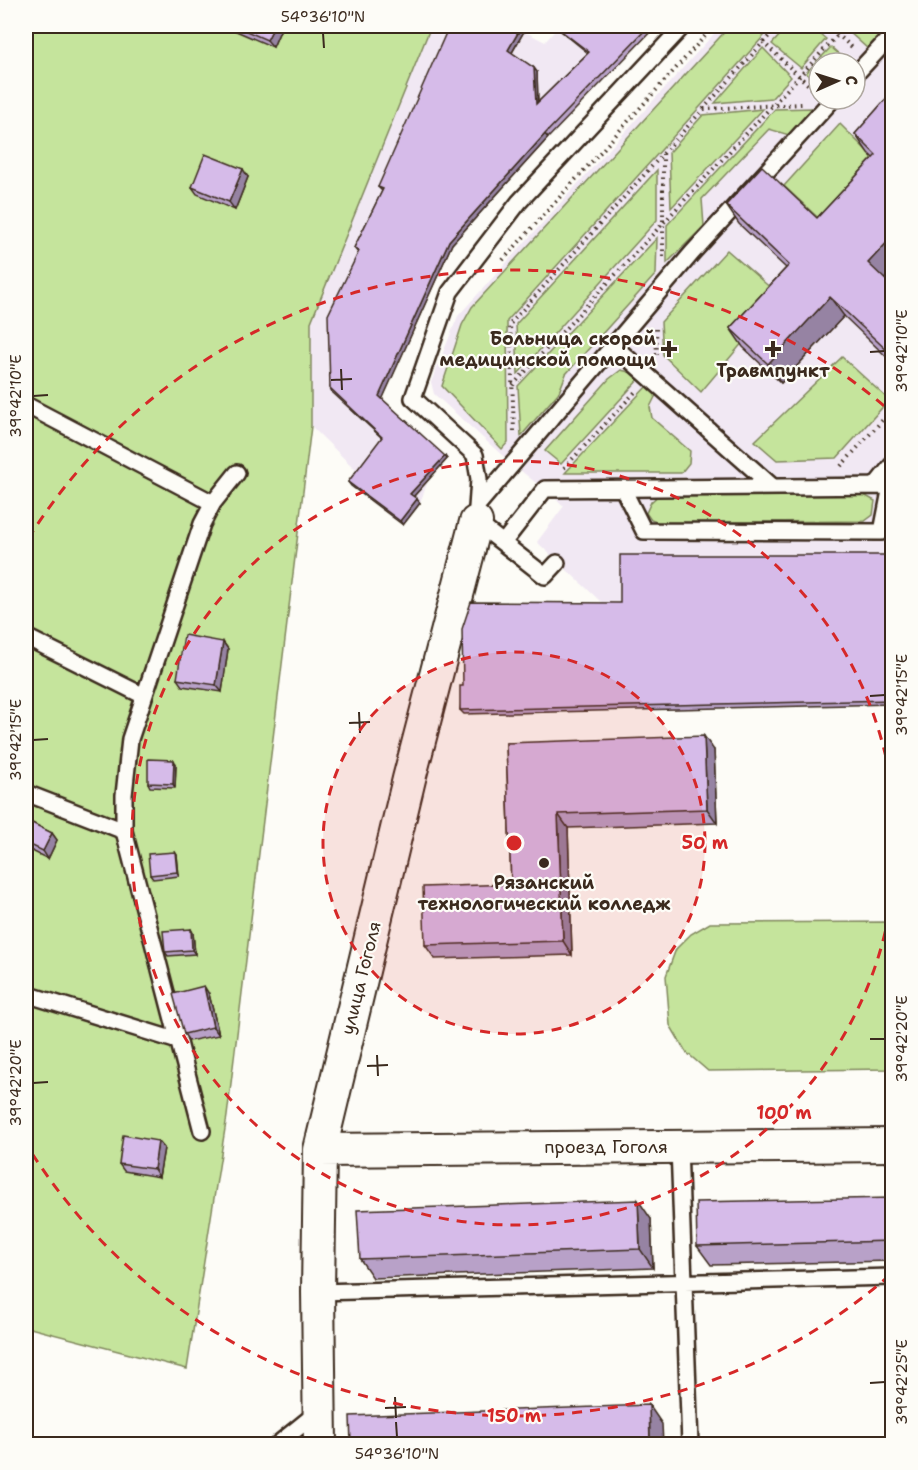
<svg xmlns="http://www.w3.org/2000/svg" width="918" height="1470" font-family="'Shantell Sans',sans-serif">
  <rect width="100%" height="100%" fill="#fdfcf7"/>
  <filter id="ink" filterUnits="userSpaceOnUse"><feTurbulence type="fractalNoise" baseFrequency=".0167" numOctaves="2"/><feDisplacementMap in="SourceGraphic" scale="12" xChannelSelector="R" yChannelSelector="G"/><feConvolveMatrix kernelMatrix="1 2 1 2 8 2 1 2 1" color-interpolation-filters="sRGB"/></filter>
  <g filter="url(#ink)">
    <!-- built -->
    <path fill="#f1e8f3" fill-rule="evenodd" d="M431,26H527L524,31L545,42L559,26H656L562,123L452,245L382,399L447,459L428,481L420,503L403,525L351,486L360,474L311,426V322Z
      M721,26H892V625L646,644L537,542L564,506L503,456L434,394L431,382L458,316ZM819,63H855V99H819Z"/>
    <!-- green -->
    <path fill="#c5e49c" stroke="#80875d" stroke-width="1.5" d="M26,26H431L311,322V426L227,1116L187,1369L26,1327Z
      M730,26H773L507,321L508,442L502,449L442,386L462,325L472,307Z
      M788,26H810L826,39L801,68L772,44Z
      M854,26H891L868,49L848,31Z
      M831,47L849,63H819V84L806,73Z
      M763,48L791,77L772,98L715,103Z
      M812,108L789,135L769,129L702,199L704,226L667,263V225L775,109Z
      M763,109L671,208L669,153L703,115Z
      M840,124L885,169L829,228L784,186Z
      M657,170V220L518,374L516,324Z
      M657,238L656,274L566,374L559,392L521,436L518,386Z
      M727,250L781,297L701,392L663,355L661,322Z
      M842,357L889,400L837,458L777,460L755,441Z
      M621,370L633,373L639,379L561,464L545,451L609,379Z
      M647,386L656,395L650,407L652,418L690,451L689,463L681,473H565Z
      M659,495H864L875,501L873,515L865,521L659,523L651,520L646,513L651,502Z
      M892,922V1069L708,1071L686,1052L670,1025L666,976L676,949L691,934L710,923Z"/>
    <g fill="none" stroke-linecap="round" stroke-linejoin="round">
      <defs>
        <path id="service" d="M855,75L892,35
          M613,345L773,487
          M26,405L213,503
          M875,486L892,465
          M623,489L644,531L882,532L891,486
          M477,506L692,253L833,99
          M503,543L545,489L892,486
          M557,563L545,576L476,522L479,479L475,455L413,398L450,292L519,202L683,26
          M26,637L144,696
          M26,793L124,831
          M26,994L178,1041
          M202,1131L124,831V795L130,739L202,524L213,503L237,473
          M679,1147L690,1444
          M318,1292L892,1277
          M278,1444L320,1410"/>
        <path id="minor" d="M320,1150L892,1145
          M320,1444L318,1292L320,1150L409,779L476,522"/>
      </defs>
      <!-- service casing -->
      <use href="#service" stroke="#3b2a1e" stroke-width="20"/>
      <!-- minor casing -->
      <use href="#minor" stroke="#3b2a1e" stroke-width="36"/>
      <!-- path -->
      <path stroke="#3b2a1e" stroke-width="4" stroke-dasharray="1.5 4.5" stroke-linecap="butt" d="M828,26L854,49
        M763,42L815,91
        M704,109L802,104
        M663,257V154
        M503,260L714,26
        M656,329L657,357
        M513,385L846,26
        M514,431L510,324L778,26
        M841,466L889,413
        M564,468L637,390"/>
      <!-- service -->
      <use href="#service" stroke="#fdfcf7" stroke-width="15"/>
      <!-- minor -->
      <use href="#minor" stroke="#fdfcf7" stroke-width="32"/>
    </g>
    <!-- wall -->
    <path fill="#b8a1c8" stroke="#3b2a1e" stroke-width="1.5" d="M226,26H282L273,47L227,27Z
      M527,26L512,53L534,68L537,72L538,102L588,53L557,28L555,26H656L548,138L452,244L382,399L447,459L414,496L420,503L403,525L351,486L348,482L382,438L332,392L330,388L358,253L354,248L382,191L378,187Z
      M892,92V271L885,279L892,286V362L844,316L781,383L743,347L730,328L786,268L739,224L726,205L817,218L873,158L868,153L855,134Z
      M248,177L235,210L197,194L192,187Z
      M892,555V704L464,714L460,710L463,686L620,603Z
      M223,642L228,649L222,692L182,686L177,679Z
      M506,743L714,750L717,823L568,828L572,955L435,959L425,945L511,884Z
      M176,764L175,788L150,787L148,783Z
      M26,820L52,833L57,840L48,859L26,848Z
      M175,852L177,855L179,876L153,879L150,875Z
      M191,929L193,933L195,954L168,956L165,952Z
      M209,994L219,1035L189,1041L184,1034Z
      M158,1141L164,1148L159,1177L124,1171L119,1164Z
      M892,1198V1261L711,1265L697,1246Z
      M651,1219L653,1268L373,1278L360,1259Z"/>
    <!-- shaded-wall -->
    <path fill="#9683a3" stroke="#3b2a1e" stroke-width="1.5" d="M274,26H282L273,47L267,40Z
      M522,26H527L511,54L508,50Z
      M534,68L537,72L538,108L536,104Z
      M545,134L548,138L452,244L382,400L379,396L449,241Z
      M243,169L248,177L235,210L229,202Z
      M892,237V271L882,282L868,263Z
      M830,297L844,316L781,383L768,364Z
      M445,456L447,459L413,497L410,494Z
      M417,499L420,503L403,525L400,521Z
      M223,642L228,649L222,692L216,685Z
      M704,736L714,750L717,823L707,809Z
      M174,760L176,764L175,788L173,784Z
      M558,814L568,828L572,955L563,941Z
      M52,833L57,840L48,859L43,851Z
      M175,852L177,855L179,876L177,872Z
      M191,929L193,933L195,954L192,950Z
      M204,986L209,994L219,1035L213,1027Z
      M158,1141L164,1148L159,1177L154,1169Z
      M638,1200L651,1219L653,1268L640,1249Z
      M649,1405L662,1424L663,1444H650Z"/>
    <!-- building -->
    <path fill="#d6bbe9" stroke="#3b2a1e" stroke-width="1.5" d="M235,26H274L267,40Z
      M449,26H522L508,50L534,68L536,104L589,52L555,26H649L545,134L449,241L379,396L445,456L410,494L417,499L400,521L348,482L382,437L330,388L328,315L359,251L354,248L383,189L378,187Z
      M892,92V237L868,263L892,286V352L891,354L830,297L768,364L730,328L789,265L726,205L762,166L817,218L876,155L855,134Z
      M205,154L243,169L229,202L192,187Z
      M620,555H892V700L460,710V686H463L462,629L471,602L620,603Z
      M184,635L223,642L216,685L177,679Z
      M704,736L707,809L558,814L563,941L425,945L423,887L511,884L506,743Z
      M148,759L174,760L173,784L148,783Z
      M26,820L52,833L43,851L26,843Z
      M175,852L177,872L150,875L148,854Z
      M191,929L192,950L165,952L163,931Z
      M204,986L213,1027L184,1034L173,994Z
      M123,1135L158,1141L154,1169L119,1164Z
      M892,1198V1241L697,1246L696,1202Z
      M638,1200L640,1249L360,1259L357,1210Z
      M649,1405L650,1444H351L350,1416Z"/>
  </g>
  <!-- ticks -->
  <path fill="none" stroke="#3b2a1e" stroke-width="2" d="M323,33L324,48M870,352L885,351M341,369L342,390M331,380L352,379M33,396L48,395M870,696L885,695M359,712L360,733M349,723L370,722M33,740L48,739M870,1039H885M377,1055L378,1076M367,1066L388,1065M33,1083L48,1082M870,1383L885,1382M395,1397L396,1418M385,1408L406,1407M396,1422L397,1437"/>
  <!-- distance rings -->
  <circle cx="514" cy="843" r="191" fill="#d62828" fill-opacity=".12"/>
  <g fill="none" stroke="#d62828" stroke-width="3" stroke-dasharray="10 8">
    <circle cx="514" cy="843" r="191"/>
    <path d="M892 896A382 382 0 1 1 892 790"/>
    <path d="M890 1275A573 573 0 0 1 28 1147M28 539A573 573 0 0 1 890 411"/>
  </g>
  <!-- markers -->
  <g fill="#3b2a1e" stroke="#fdfcf7" stroke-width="2">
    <path d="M666 340h6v6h6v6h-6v6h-6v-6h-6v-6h6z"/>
    <path d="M770 340h6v6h6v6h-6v6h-6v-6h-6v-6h6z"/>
    <circle cx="544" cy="863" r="6"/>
  </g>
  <g text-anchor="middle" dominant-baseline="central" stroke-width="4.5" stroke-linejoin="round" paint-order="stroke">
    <!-- poi labels -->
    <g font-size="18" font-weight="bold" fill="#3b2a1e" stroke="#fdfcf7">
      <text x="656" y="339" text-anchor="end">Больница скорой<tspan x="656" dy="21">медицинской помощи</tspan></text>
      <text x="773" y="371">Травмпункт</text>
      <text x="544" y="883">Рязанский<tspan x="544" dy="21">технологический колледж</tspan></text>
    </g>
    <!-- street labels -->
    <g font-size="18" fill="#3b2a1e" stroke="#fdfcf7">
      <text transform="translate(361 978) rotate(-76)">улица Гоголя</text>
      <text x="606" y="1147">проезд Гоголя</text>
    </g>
  </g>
  <circle cx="514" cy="843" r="9" fill="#d62828" stroke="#fdfcf7" stroke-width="3"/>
  <g font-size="18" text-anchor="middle" font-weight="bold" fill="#d62828" stroke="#fdfcf7" stroke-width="4.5" stroke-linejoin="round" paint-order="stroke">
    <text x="705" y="849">50 m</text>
    <text x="784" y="1119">100 m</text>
    <text x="514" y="1422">150 m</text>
  </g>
  <!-- margin -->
  <rect width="918" height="1470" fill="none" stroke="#fdfcf7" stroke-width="66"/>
  <!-- north arrow -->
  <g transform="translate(837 81) rotate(87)"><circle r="28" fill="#fdfcf7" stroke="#afa8a0" stroke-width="1.5"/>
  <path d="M0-4.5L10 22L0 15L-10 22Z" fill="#3b2a1e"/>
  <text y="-9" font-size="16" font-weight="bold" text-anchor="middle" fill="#3b2a1e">С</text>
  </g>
  <rect x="33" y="33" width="852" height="1404" fill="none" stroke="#3b2a1e" stroke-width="2"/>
  <g font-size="15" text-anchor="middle" fill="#3b2a1e">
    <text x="323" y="22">54°36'10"N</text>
    <text transform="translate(902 351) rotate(-90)" y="5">39°42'10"E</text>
    <text transform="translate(16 396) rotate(-90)" y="5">39°42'10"E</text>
    <text transform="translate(902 695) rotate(-90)" y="5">39°42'15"E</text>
    <text transform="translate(16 740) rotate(-90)" y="5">39°42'15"E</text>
    <text transform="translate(902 1039) rotate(-90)" y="5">39°42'20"E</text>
    <text transform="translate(16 1083) rotate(-90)" y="5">39°42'20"E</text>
    <text transform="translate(902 1382) rotate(-90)" y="5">39°42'25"E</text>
    <text x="397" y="1459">54°36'10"N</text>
  </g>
</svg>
